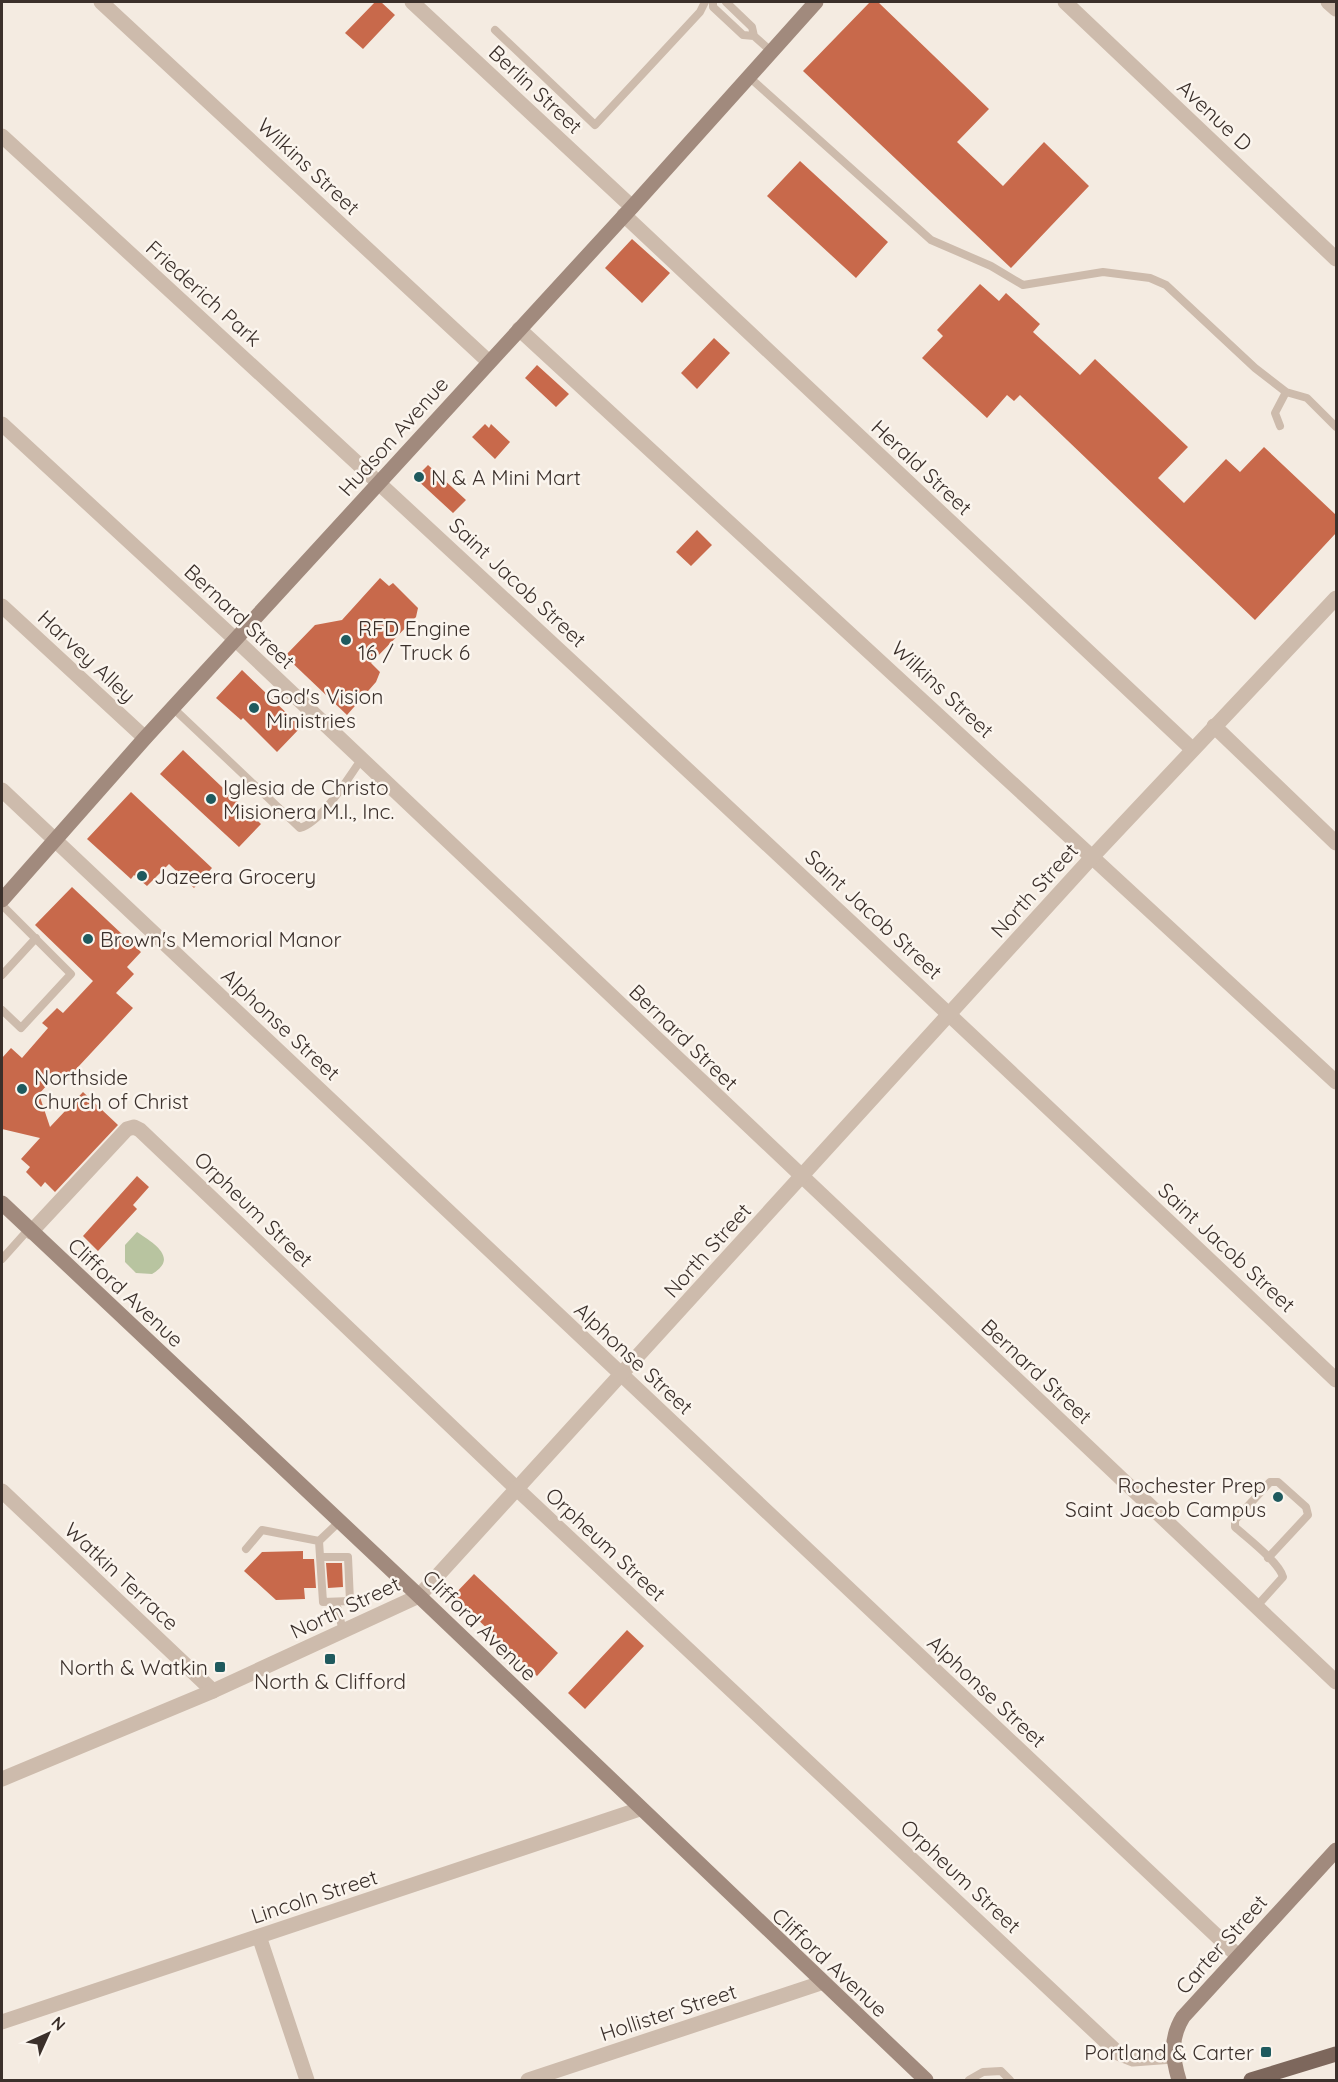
<svg xmlns="http://www.w3.org/2000/svg" width="1338" height="2082" font-family="Quicksand,sans-serif">
  <rect width="100%" height="100%" fill="#f4ebe1"/>
  <!-- green -->
  <path fill="#b8c4a0" d="M137,1232C152,1242 180,1258 152,1274L136,1273L125,1262V1245Z"/>
  <!-- building -->
  <path fill="#c8694b" d="M375,2H381L395,15L363,49L345,33Z
    M870,2H878L989,109L957,142L1003,186L1044,142L1089,186L1011,268L803,71Z
    M800,161L888,242L856,278L767,196Z
    M632,239L670,273L642,303L605,268Z
    M980,284L999,301L1006,293L1040,324L1033,332L1080,375L1095,359L1188,447L1158,478L1184,503L1226,459L1240,472L1264,447L1336,515V533L1255,620L1020,395L1014,401L1007,395L987,418L922,358L943,336L937,330Z
    M714,338L730,353L697,389L681,373Z
    M537,365L569,394L556,407L525,378Z
    M485,424L489,428L491,424L510,442L495,459L472,437Z
    M428,465L466,500L453,513L415,478Z
    M697,530L712,545L691,566L676,552Z
    M380,578L389,586L393,583L418,608L416,617L371,663L380,672L376,682L347,715L285,656L315,625L342,620Z
    M242,670L301,727L277,752L243,718L241,720L216,698Z
    M183,750L261,824L239,847L160,774Z
    M131,792L212,868L194,888L169,864L147,886L134,875L131,879L87,839Z
    M72,887L141,952L127,967L134,974L116,993L133,1008L65,1081L57,1074L39,1094L50,1127L83,1092L118,1125L55,1192L45,1182L41,1187L26,1172L30,1167L21,1159L40,1138L2,1129V1058L11,1048L22,1058L48,1028L42,1023L57,1008L63,1013L93,981L35,925Z
    M137,1176L149,1187L133,1205L137,1209L98,1251L83,1236Z
    M303,1551V1559H314L316,1588H304L305,1599L276,1600L244,1571L262,1552Z
    M326,1563H342L343,1587L328,1588Z
    M474,1574L558,1653L537,1676L453,1596Z
    M627,1630L644,1646L585,1709L568,1693Z"/>
  <g fill="none" stroke-linecap="round" stroke-linejoin="round">
    <!-- service -->
    <path stroke="#cdbbac" stroke-width="8" d="M713,2V7L743,35L754,36
      M726,2L752,27L754,36L772,52
      M495,30L595,125L700,12L705,2
      M749,77L931,240L991,266L1023,285L1103,272L1150,278L1166,285L1255,368L1286,392L1307,398L1336,427
      M1280,426L1275,413L1286,392
      M173,708L300,828C322,822 348,778 361,760
      M2,905L71,974L21,1028L2,1010
      M2,975L36,938
      M2,1259L28,1230
      M246,1549L262,1530L319,1541
      M321,1557H348L350,1601L323,1602L319,1541L340,1521
      M336,1602L343,1631
      M1257,1606L1283,1577C1279,1562 1247,1538 1235,1527V1520L1270,1482H1278L1306,1507L1308,1515L1268,1558
      M969,2080L983,2072L1001,2071L1010,2080"/>
    <!-- minor -->
    <path stroke="#cdbbac" stroke-width="15" d="M101,2L489,362
      M412,2L632,207
      M1328,2L1336,9
      M2,136C450,547 895,961 1336,1380
      M624,215L1192,749
      M519,329L1336,1082
      M2,424L236,640L1336,1682
      M2,606L145,738
      M1214,726L1336,843
      M2,790L1238,1956
      M31,1232L127,1129L134,1127L140,1130L517,1489L1118,2053L1133,2059L1173,2056
      M2,1491L213,1691
      M259,1936L307,2080
      M2,2022L640,1809
      M528,2080L821,1983"/>
    <!-- tertiary -->
    <path stroke="#cdbbac" stroke-width="15" d="M1065,2L1336,259
      M2,1779L213,1691L419,1596L1094,855L1336,598"/>
    <!-- secondary -->
    <path stroke="#a18a7d" stroke-width="15" d="M2,900L145,738L632,207L816,2
      M2,1203L419,1596L926,2080
      M1179,2080C1172,2057 1170,2038 1183,2017L1336,1850"/>
    <!-- primary -->
    <path stroke="#7d675c" stroke-width="15" d="M1251,2080L1336,2054"/>
  </g>
  <!-- markers -->
  <g fill="#1f5a5e" stroke="#fbf5ee" stroke-width="2">
    <circle cx="419" cy="477" r="6"/>
    <circle cx="346" cy="640" r="6"/>
    <circle cx="254" cy="708" r="6"/>
    <circle cx="211" cy="799" r="6"/>
    <circle cx="142" cy="876" r="6"/>
    <circle cx="88" cy="939" r="6"/>
    <circle cx="22" cy="1089" r="6"/>
    <circle cx="1278" cy="1497" r="6"/>
    <rect x="324" y="1653" width="12" height="12" rx="3"/>
    <rect x="214" y="1661" width="12" height="12" rx="3"/>
    <rect x="1260" y="2046" width="12" height="12" rx="3"/>
  </g>
  <g text-anchor="middle" dominant-baseline="central" stroke-width="5" stroke-linejoin="round" paint-order="stroke">
    <!-- street labels -->
    <g font-size="21" fill="#3b302b" stroke="#fbf5ee">
      <text transform="translate(536 89) rotate(43)">Berlin Street</text>
      <text transform="translate(1215 115) rotate(43)">Avenue D</text>
      <text transform="translate(309 166) rotate(43)">Wilkins Street</text>
      <text transform="translate(204 293) rotate(42)">Friederich Park</text>
      <text transform="translate(393 436) rotate(-48)">Hudson Avenue</text>
      <text transform="translate(922 467) rotate(43)">Herald Street</text>
      <text transform="translate(518 582) rotate(43)">Saint Jacob Street</text>
      <text transform="translate(240 616) rotate(43)">Bernard Street</text>
      <text transform="translate(87 656) rotate(43)">Harvey Alley</text>
      <text transform="translate(943 689) rotate(43)">Wilkins Street</text>
      <text transform="translate(1034 890) rotate(-48)">North Street</text>
      <text transform="translate(874 914) rotate(43)">Saint Jacob Street</text>
      <text transform="translate(281 1024) rotate(43)">Alphonse Street</text>
      <text transform="translate(684 1037) rotate(44)">Bernard Street</text>
      <text transform="translate(254 1209) rotate(44)">Orpheum Street</text>
      <text transform="translate(1227 1247) rotate(43)">Saint Jacob Street</text>
      <text transform="translate(707 1250) rotate(-48)">North Street</text>
      <text transform="translate(126 1292) rotate(43)">Clifford Avenue</text>
      <text transform="translate(634 1358) rotate(43)">Alphonse Street</text>
      <text transform="translate(1037 1371) rotate(43)">Bernard Street</text>
      <text transform="translate(606 1544) rotate(43)">Orpheum Street</text>
      <text transform="translate(122 1576) rotate(43)">Watkin Terrace</text>
      <text transform="translate(345 1607) rotate(-25)">North Street</text>
      <text transform="translate(480 1625) rotate(44)">Clifford Avenue</text>
      <text transform="translate(987 1691) rotate(43)">Alphonse Street</text>
      <text transform="translate(961 1876) rotate(43)">Orpheum Street</text>
      <text transform="translate(314 1896) rotate(-18)">Lincoln Street</text>
      <text transform="translate(1221 1944) rotate(-48)">Carter Street</text>
      <text transform="translate(830 1962) rotate(43)">Clifford Avenue</text>
      <text transform="translate(668 2012) rotate(-18)">Hollister Street</text>
    </g>
    <!-- poi labels -->
    <g font-size="21" fill="#3b302b" stroke="#fbf5ee" text-anchor="start">
      <text x="431" y="477">N &amp; A Mini Mart</text>
      <text x="358" y="628">RFD Engine<tspan x="358" dy="24">16 / Truck 6</tspan></text>
      <text x="266" y="696">God's Vision<tspan x="266" dy="24">Ministries</tspan></text>
      <text x="223" y="787">Iglesia de Christo<tspan x="223" dy="24">Misionera M.I., Inc.</tspan></text>
      <text x="154" y="876">Jazeera Grocery</text>
      <text x="100" y="939">Brown's Memorial Manor</text>
      <text x="34" y="1077">Northside<tspan x="34" dy="24">Church of Christ</tspan></text>
      <text x="1266" y="1485" text-anchor="end">Rochester Prep<tspan x="1266" dy="24">Saint Jacob Campus</tspan></text>
      <text x="208" y="1667" text-anchor="end">North &amp; Watkin</text>
      <text x="330" y="1681" text-anchor="middle">North &amp; Clifford</text>
      <text x="1254" y="2052" text-anchor="end">Portland &amp; Carter</text>
    </g>
  </g>
  <!-- border -->
  <rect width="1338" height="2082" fill="none" stroke="#3b302b" stroke-width="6"/>
  <!-- north arrow -->
  <g transform="translate(48 2034) rotate(45)" stroke="#fbf5ee" stroke-width="4.5" paint-order="stroke">
  <path d="M0-4.5L10 22L0 15L-10 22Z" fill="#3b302b"/>
  <text y="-9" font-size="16" font-weight="bold" text-anchor="middle" fill="#3b302b">N</text>
  </g>
</svg>
